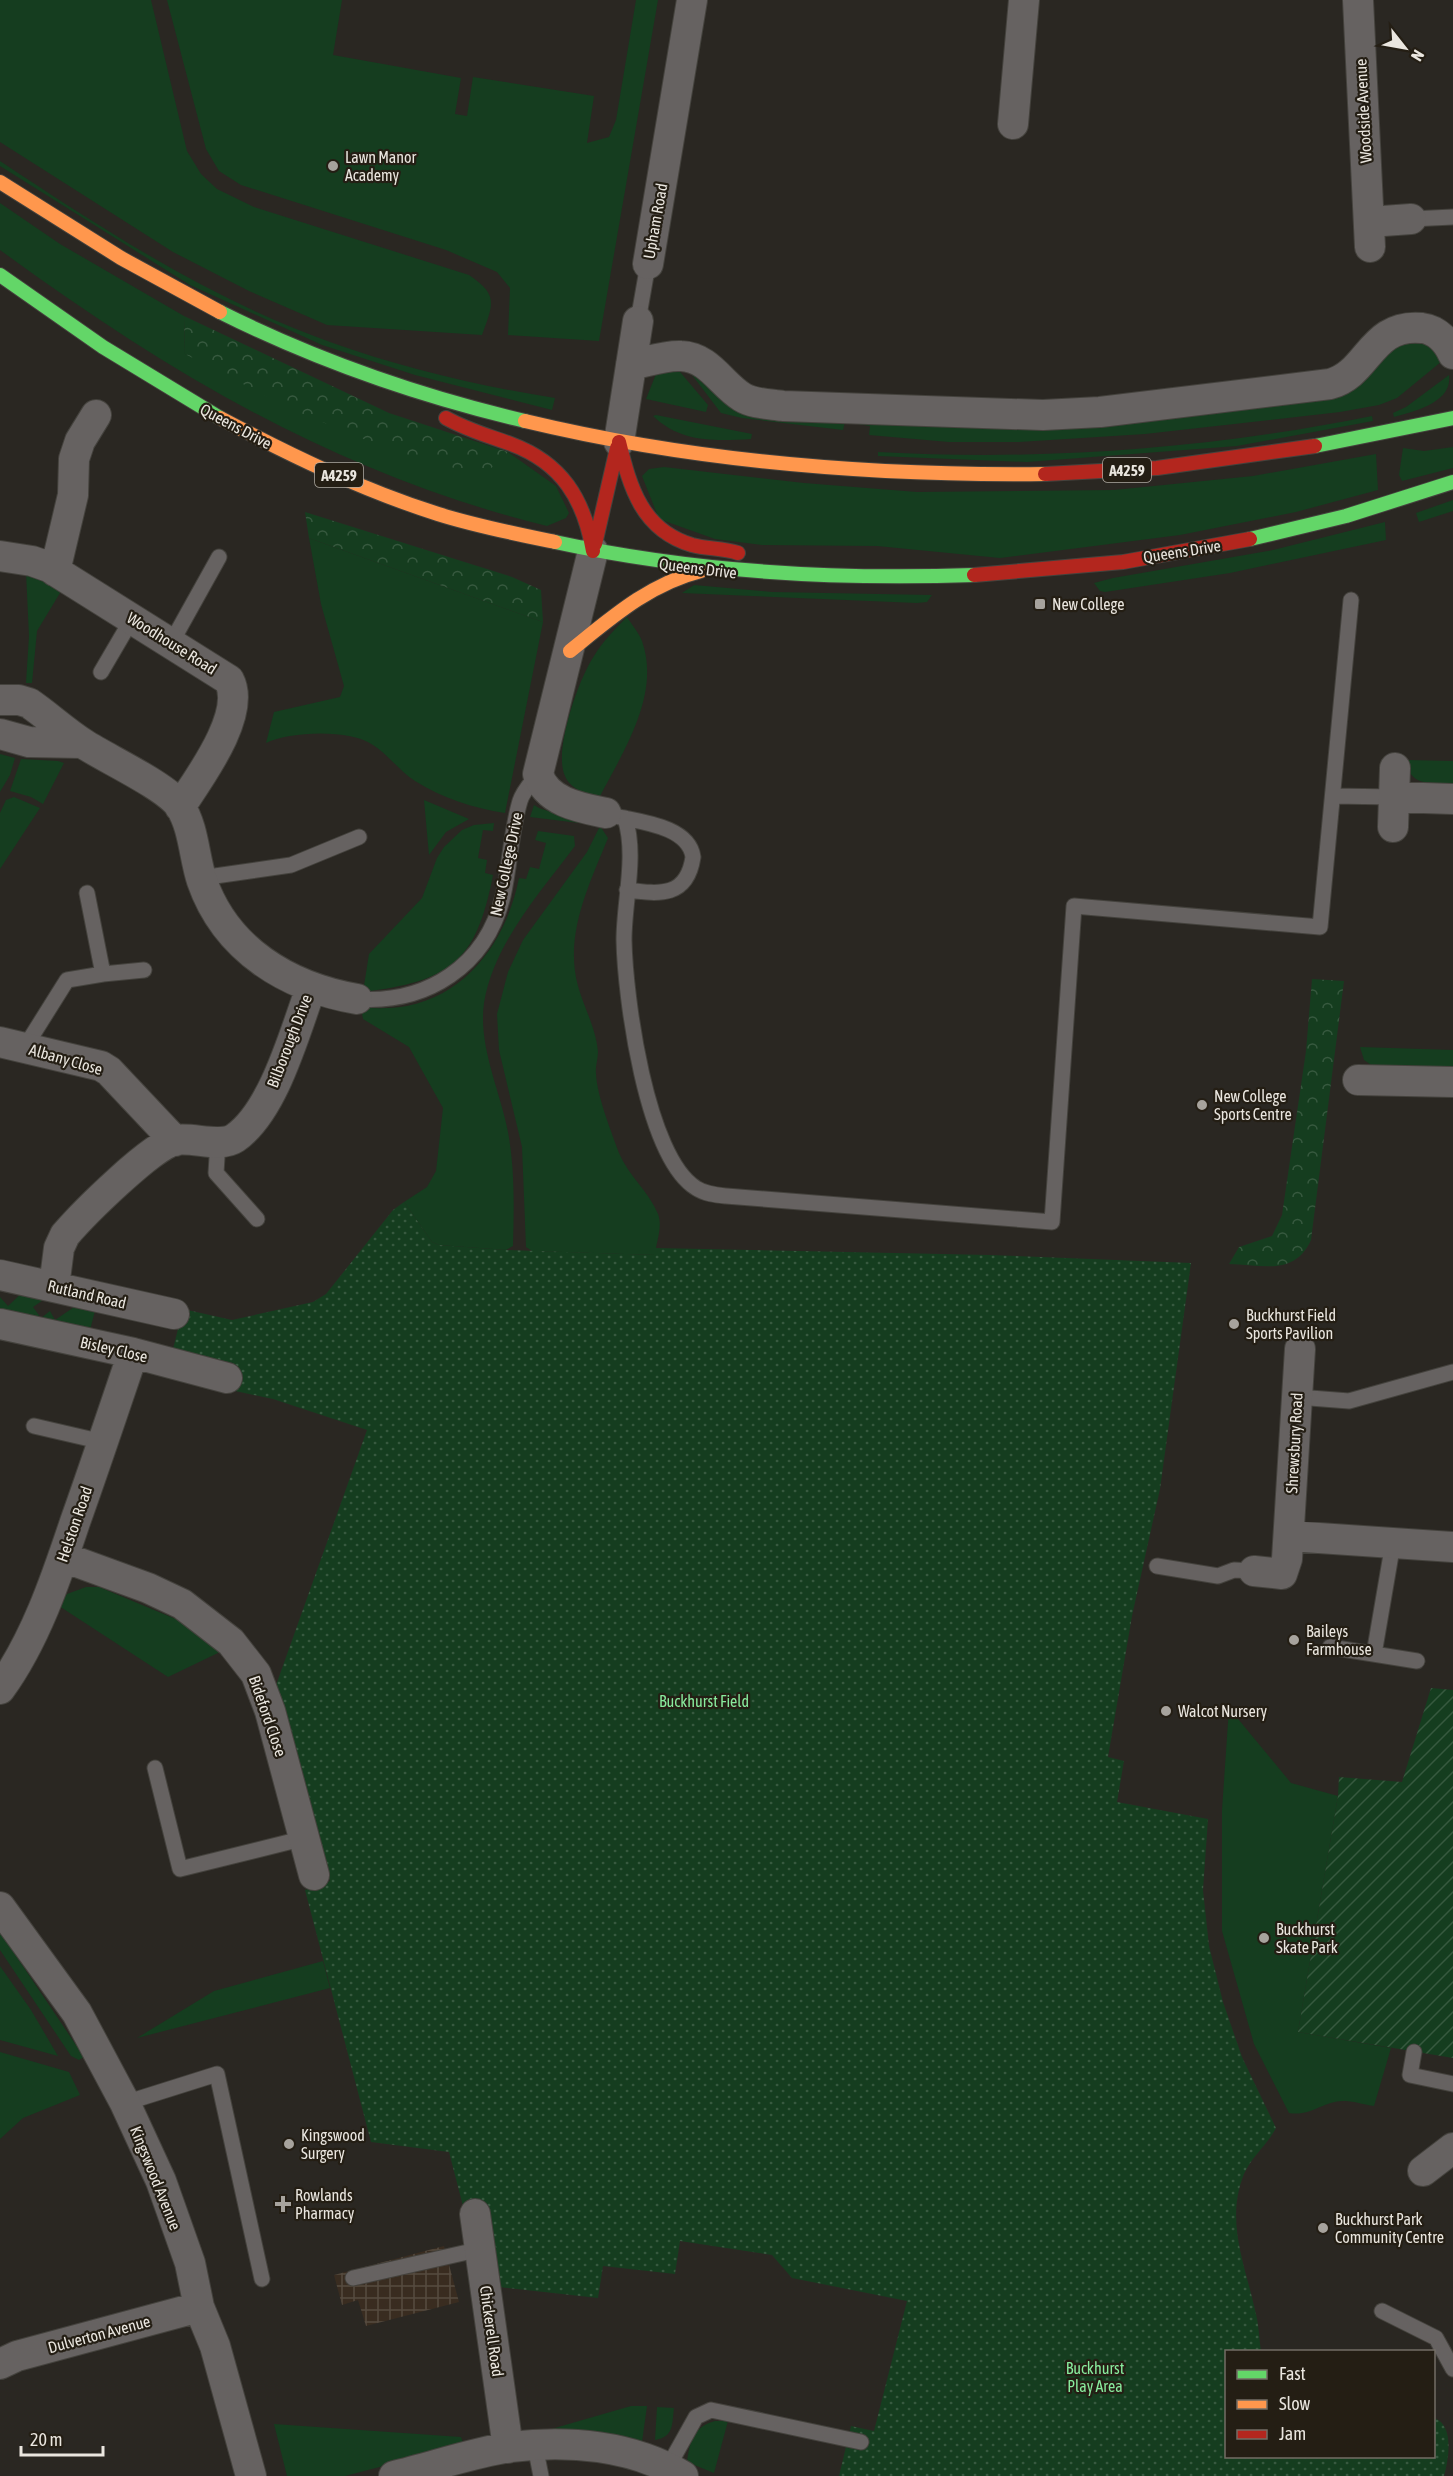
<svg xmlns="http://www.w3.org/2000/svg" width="1453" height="2476" font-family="'Asap Condensed',sans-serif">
  <defs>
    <pattern id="industrial-grid" width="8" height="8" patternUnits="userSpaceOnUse" patternTransform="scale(1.5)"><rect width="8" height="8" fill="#392c20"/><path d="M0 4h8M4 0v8" fill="none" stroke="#564b40"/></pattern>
    <pattern id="forest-crowns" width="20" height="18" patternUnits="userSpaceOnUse" patternTransform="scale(1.5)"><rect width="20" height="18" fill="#153d1f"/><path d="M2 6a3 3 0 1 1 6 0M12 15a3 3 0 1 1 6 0" fill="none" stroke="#37593f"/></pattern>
    <pattern id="park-dots" width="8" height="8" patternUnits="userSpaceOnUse" patternTransform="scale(1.5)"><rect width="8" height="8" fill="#153d1f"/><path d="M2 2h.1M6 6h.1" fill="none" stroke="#37593f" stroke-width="1.8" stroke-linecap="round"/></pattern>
    <pattern id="garden-furrows" width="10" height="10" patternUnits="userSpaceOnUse" patternTransform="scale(1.5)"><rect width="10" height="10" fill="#153d1f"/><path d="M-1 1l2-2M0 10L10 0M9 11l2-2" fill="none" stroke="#37593f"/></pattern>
  </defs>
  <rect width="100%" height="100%" fill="#2a2722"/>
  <!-- industrial -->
  <path fill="url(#industrial-grid)" d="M444,2246L459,2302L366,2326L358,2300L342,2305L334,2275Z"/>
  <!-- grass -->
  <path fill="#153d1f" d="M0,0H151L187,151L201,174L217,189L254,207L469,275C499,295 493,304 482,335L327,325L249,291L173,252L0,142Z
    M167,0H342L333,55L461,78L455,114L467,116L473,77L594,96L587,143L609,137L616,120L636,0H658L599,341L508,335L510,288L497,272L446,250L241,185L219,171L206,149Z
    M0,161C104,230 212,300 330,342C402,368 479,386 555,398L552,410L415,375L322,345L190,285L0,166Z
    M0,203L60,244L184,316L185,354L508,452L556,486L569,513L566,518L547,526C340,475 171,375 0,250Z
    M1416,338L1447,357L1397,398L1379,405L1340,412L1145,434L1019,442H949L869,435L870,426L845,422L843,430L742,418L721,413L686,367L775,413L1341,389L1362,384L1384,352Z
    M675,366L708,405L706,412L646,399L656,374Z
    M1449,375C1453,403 1412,412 1394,417L1393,413L1406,407Z
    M656,415L752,434L751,439C715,441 681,443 653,416Z
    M1372,416L1373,421L1237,446L1027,462L878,456V452C1044,461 1209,449 1372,416Z
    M1453,447V468L1402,481L1399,475L1403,448L1424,451Z
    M1376,454L1378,490L1296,512L1180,535L1000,558L877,546L762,545L715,539L659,519L642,476L649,469L664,467L804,483L917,492L1114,490L1253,476Z
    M1453,500V511L1419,522L1416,513Z
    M1385,522L1386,540L1230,573L1105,592L1100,591L1094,583L1113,578L1273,550Z
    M309,538L543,622L505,813C473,808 442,798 415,781C399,771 389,755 373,745C350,729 291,731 266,743L274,712L340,697L344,686L321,604Z
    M26,572L63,588L37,631L32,683H26L29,636Z
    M694,585L772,592L932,595L927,602L917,603L682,593Z
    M627,617C632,625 639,633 642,641C661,695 623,752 599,798C586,794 570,789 565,776C553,751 579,678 594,656C603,641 615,629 627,617Z
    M0,754L15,758L10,775L0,792Z
    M21,759L58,761L64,763L43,804L31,797L10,791Z
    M1406,760L1453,761V783C1431,783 1409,787 1406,760Z
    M14,797L40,808L0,869V813L6,800Z
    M424,800L469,819L446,832L429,855Z
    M534,805L539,808L587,824L530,817Z
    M494,823L493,831L483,830L478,858L487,860L485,873L493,875C476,963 450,981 363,992L369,954L422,898L437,858L444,847L462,830L474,825Z
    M600,826L608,838C589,885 564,935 578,986C584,1008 596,1028 598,1052C598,1059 595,1067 596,1074C597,1096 611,1131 619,1153C628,1175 649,1192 658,1214C663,1227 656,1242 655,1255L532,1251L526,1247L522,1147L499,1050L497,1014L508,972L523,940L587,852Z
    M538,831L574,836L575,846C540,893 494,943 484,1003C478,1046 500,1090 508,1132C515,1170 514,1208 513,1246L506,1250L439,1245L432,1242L404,1202L427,1187L436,1171L443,1108L409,1047L363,1019L361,1008C376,1008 393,1009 407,1006C470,993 507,938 519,878L526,879L530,867L539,869L546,843L535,840Z
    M1360,1047L1453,1050V1070L1377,1069L1364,1060Z
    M25,1290L49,1296L33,1307L41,1318L50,1311L55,1320L80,1303L96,1307L90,1330L0,1310V1297L8,1306Z
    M86,1587H99L178,1620L220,1652L168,1677L59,1606L67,1594Z
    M1229,1708L1291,1783L1338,1796L1298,2032L1391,2048L1374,2106C1365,2105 1354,2101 1345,2101C1324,2100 1311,2117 1289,2113L1254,2044L1222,1931V1810Z
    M0,1932L84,2057L79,2060L71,2056L0,1950Z
    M323,1961L330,1988L137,2038L214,1991Z
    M0,1966L31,2010L58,2056L0,2040Z
    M0,2052L69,2072L80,2095L23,2118L0,2139Z
    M631,2406H647L642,2442L541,2432Z
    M657,2407L674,2408C672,2424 674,2437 655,2440Z
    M715,2421H728L714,2473L687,2462C690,2441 693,2427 715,2421Z
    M274,2424L461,2437L464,2445L345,2476H287Z"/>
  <!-- forest -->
  <path fill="url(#forest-crowns)" d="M184,316L389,413L508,452L483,476L390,450L291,409L185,354Z
    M305,512L512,577L541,590L543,622L309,538Z
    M1312,979L1344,981L1311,1240C1295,1276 1262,1265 1229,1264L1239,1247L1272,1236L1282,1215L1306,1051Z"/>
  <!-- park -->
  <path fill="url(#park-dots)" d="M404,1202L432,1242L439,1245L506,1250L655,1255V1248L990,1255L1191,1263L1160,1489L1132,1616L1108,1757L1124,1761L1117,1802L1208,1819L1203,1890L1209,1946L1223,2002L1242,2057L1276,2128C1267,2145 1252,2156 1244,2174C1225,2221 1245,2264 1255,2310C1259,2324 1259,2338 1261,2351L1226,2352V2456H1434V2418C1453,2424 1450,2455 1444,2476H839L851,2426L874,2431L907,2301L792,2278L772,2255L680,2241L675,2274L603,2266L598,2298L499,2287L463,2206L449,2152L371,2142L305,1890L330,1881L275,1688L367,1430L273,1399L226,1389L233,1363L173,1349L183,1309L232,1320L313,1302L326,1294L393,1210Z"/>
  <!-- garden -->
  <path fill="url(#garden-furrows)" d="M1431,1688L1453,1690V2058L1298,2032L1338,1796L1339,1777L1402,1782Z"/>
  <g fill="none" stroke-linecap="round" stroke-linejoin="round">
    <defs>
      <path id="lane" d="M1411,219L1453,217
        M638,321L648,264
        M170,645L219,557
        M101,672L132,619
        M1333,796L1394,797
        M619,817C642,822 689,827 693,857C687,898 659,894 627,890
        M625,818C637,856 624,901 624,940C625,996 646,1157 696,1188C705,1194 716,1195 726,1196L1052,1222L1074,906L1320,927L1351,600
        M201,878L291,865L359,837
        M103,974L144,970
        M357,999C427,1004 486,966 503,896C510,865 511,831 520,801C523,791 531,783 538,774
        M25,1047L67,980L103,974L87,893
        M218,1141L216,1173L257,1219
        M1297,1397L1349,1401L1453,1372
        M34,1426L103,1442
        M1157,1566L1218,1576L1234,1570L1254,1571
        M1330,1647L1417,1661
        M1374,1654L1393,1543
        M155,1768L180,1869L305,1838
        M1414,2052L1410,2075L1453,2084
        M125,2103L217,2074L262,2279
        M353,2278L481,2249
        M1382,2311L1436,2338L1453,2369
        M535,2446L541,2476
        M668,2467L696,2417L711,2410L861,2442"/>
      <path id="street" d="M1358,0L1370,247
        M1013,124L1024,0
        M1369,222L1411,219
        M648,264L692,0
        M631,365C647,362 665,355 681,356C709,357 721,384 742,397C753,404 770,404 783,406L1043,415L1100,412L1330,384C1369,374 1370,323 1422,328C1437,330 1447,341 1453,354
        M619,442L638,321
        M593,551L538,774C546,802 581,808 606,813
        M0,556L32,561L49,567L229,680C247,714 199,778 180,807
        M55,571L73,495L74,459L80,441L96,415
        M0,700H19L29,703C48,716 65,732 84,744C107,759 166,786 180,806C194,828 194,857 202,881C226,950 288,987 357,999
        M0,734L29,742L82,743
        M1394,797L1453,799
        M1393,827L1395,768
        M0,1042L101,1066L109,1071L175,1141
        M1358,1080L1453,1082
        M0,1275L174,1314
        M54,1287L59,1248L65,1235C83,1214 152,1145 176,1140C194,1137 220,1148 235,1138C274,1111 295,1031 311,988
        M0,1324L133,1353L227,1378
        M1289,1536L1453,1547
        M63,1557L148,1588L182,1604L231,1642L256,1674L270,1711L314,1875
        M1254,1571L1282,1574L1287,1559L1300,1349
        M0,1689C35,1641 56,1579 75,1522C95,1466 114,1409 133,1353
        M0,1907L77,2013L125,2103L161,2181L190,2263L199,2307L215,2346L251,2476
        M1423,2171L1453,2148
        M475,2214L508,2448
        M0,2364L17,2356L199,2307
        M394,2476C432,2467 471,2453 510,2447C568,2440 632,2445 683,2476"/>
      <path id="fast" d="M0,275L103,347L220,418
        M220,312C318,361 419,396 525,421
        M1315,446L1453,418
        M1250,539L1346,516L1453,482
        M555,542C693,572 833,580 974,575"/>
      <path id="slow" d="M0,182L121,258L220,312
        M220,418C290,455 362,490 438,514C476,526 516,534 555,542
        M525,421C696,462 870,476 1045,474
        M570,651C611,618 649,584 701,571"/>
      <path id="jam" d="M446,418C467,430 489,436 511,444C562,463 584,499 593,551
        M619,442C630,488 642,530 692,545C707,549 723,548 738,553
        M1045,474L1157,468L1315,446
        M595,544L617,448
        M974,575L1123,562L1250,539"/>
    </defs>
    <!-- lane casing -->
    <use href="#lane" stroke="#44423d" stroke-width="17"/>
    <!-- street casing -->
    <use href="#street" stroke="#44423d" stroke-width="32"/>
    <!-- fast casing -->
    <use href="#fast" stroke="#44423d" stroke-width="16"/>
    <!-- slow casing -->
    <use href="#slow" stroke="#44423d" stroke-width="16"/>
    <!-- jam casing -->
    <use href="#jam" stroke="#44423d" stroke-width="16"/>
    <!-- lane -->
    <use href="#lane" stroke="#666261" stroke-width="15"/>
    <!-- street -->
    <use href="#street" stroke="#666261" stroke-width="30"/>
    <!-- fast -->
    <use href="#fast" stroke="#63d668" stroke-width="14"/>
    <!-- slow -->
    <use href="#slow" stroke="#ff974d" stroke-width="14"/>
    <!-- jam -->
    <use href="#jam" stroke="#b3261e" stroke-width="14"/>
  </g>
  <!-- markers -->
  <g fill="#a7a39d" stroke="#241e14" stroke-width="2">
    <circle cx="333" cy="166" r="6"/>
    <rect x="1034" y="598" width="12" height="12" rx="3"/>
    <circle cx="1202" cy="1105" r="6"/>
    <circle cx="1234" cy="1324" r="6"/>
    <circle cx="1294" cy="1640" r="6"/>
    <circle cx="1166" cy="1711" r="6"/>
    <circle cx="1264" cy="1938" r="6"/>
    <circle cx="289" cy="2144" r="6"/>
    <path d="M280 2195h6v6h6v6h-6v6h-6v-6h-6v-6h6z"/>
    <circle cx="1323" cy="2228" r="6"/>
  </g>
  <g text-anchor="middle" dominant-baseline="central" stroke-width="4.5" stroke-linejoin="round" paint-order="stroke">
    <!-- shield labels -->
    <g fill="#241e14" stroke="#afaaa2" stroke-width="1.5">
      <rect x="1103" y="458" width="48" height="24" rx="4.5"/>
      <rect x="315" y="463" width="48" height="24" rx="4.5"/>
    </g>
    <g font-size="15" font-weight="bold" fill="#eae6df">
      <text x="1127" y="470">A4259</text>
      <text x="339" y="475">A4259</text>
    </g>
    <!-- street labels -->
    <g font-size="16" fill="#eae6df" stroke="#241e14">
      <text transform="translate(1363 111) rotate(-93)">Woodside Avenue</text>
      <text transform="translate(655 221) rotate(-80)">Upham Road</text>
      <text transform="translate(236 426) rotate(28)">Queens Drive</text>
      <text transform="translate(1182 551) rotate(-9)">Queens Drive</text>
      <text transform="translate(698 568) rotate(7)">Queens Drive</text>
      <text transform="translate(172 643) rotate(32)">Woodhouse Road</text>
      <text transform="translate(506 864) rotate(-78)">New College Drive</text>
      <text transform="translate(289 1041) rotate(-69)">Bilborough Drive</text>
      <text transform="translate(66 1059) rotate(16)">Albany Close</text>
      <text transform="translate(87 1294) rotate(13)">Rutland Road</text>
      <text transform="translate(114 1349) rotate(13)">Bisley Close</text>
      <text transform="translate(1294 1443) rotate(-87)">Shrewsbury Road</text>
      <text transform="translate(74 1524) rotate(-71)">Helston Road</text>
      <text transform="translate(268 1716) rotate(71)">Bideford Close</text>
      <text transform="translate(156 2178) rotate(68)">Kingswood Avenue</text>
      <text transform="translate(492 2331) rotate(82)">Chickerell Road</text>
      <text transform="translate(99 2334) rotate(-15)">Dulverton Avenue</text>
    </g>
    <!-- poi labels -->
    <g font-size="16" fill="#eae6df" stroke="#241e14" text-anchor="start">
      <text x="345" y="157">Lawn Manor<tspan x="345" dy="18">Academy</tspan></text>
      <text x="1052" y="604">New College</text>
      <text x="1214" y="1096">New College<tspan x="1214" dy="18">Sports Centre</tspan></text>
      <text x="1246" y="1315">Buckhurst Field<tspan x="1246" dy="18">Sports Pavilion</tspan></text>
      <text x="1306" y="1631">Baileys<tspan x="1306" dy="18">Farmhouse</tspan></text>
      <text x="1178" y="1711">Walcot Nursery</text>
      <text x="1276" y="1929">Buckhurst<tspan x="1276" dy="18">Skate Park</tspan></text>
      <text x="301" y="2135">Kingswood<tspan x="301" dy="18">Surgery</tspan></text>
      <text x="295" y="2195">Rowlands<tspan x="295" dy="18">Pharmacy</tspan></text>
      <text x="1335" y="2219">Buckhurst Park<tspan x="1335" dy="18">Community Centre</tspan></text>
    </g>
    <!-- park labels -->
    <g font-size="16" fill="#88eb9d" stroke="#241e14">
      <text x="704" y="1701">Buckhurst Field</text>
      <text x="1095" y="2368">Buckhurst<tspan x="1095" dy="18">Play Area</tspan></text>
    </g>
  </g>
  <!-- legend -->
  <rect x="1225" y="2350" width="210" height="108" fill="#241e14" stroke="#736e65" stroke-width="1.5"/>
  <rect x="1237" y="2370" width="30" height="9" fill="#63d668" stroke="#736e65" stroke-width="1.5"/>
  <text x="1279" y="2380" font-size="18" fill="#eae6df">Fast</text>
  <rect x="1237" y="2400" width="30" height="9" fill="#ff974d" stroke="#736e65" stroke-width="1.5"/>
  <text x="1279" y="2410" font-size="18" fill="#eae6df">Slow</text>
  <rect x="1237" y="2430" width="30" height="9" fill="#b3261e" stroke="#736e65" stroke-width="1.5"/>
  <text x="1279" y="2440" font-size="18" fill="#eae6df">Jam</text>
  <!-- north arrow -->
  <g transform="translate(1405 48) rotate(121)" stroke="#241e14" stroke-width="4.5" paint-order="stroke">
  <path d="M0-4.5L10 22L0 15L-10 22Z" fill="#eae6df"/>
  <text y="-9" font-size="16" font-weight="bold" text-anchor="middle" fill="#eae6df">N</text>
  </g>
  <!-- scale -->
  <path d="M21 2446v9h82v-9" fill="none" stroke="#eae6df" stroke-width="3"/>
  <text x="30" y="2446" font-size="18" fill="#eae6df" stroke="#241e14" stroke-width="4.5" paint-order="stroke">20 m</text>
</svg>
